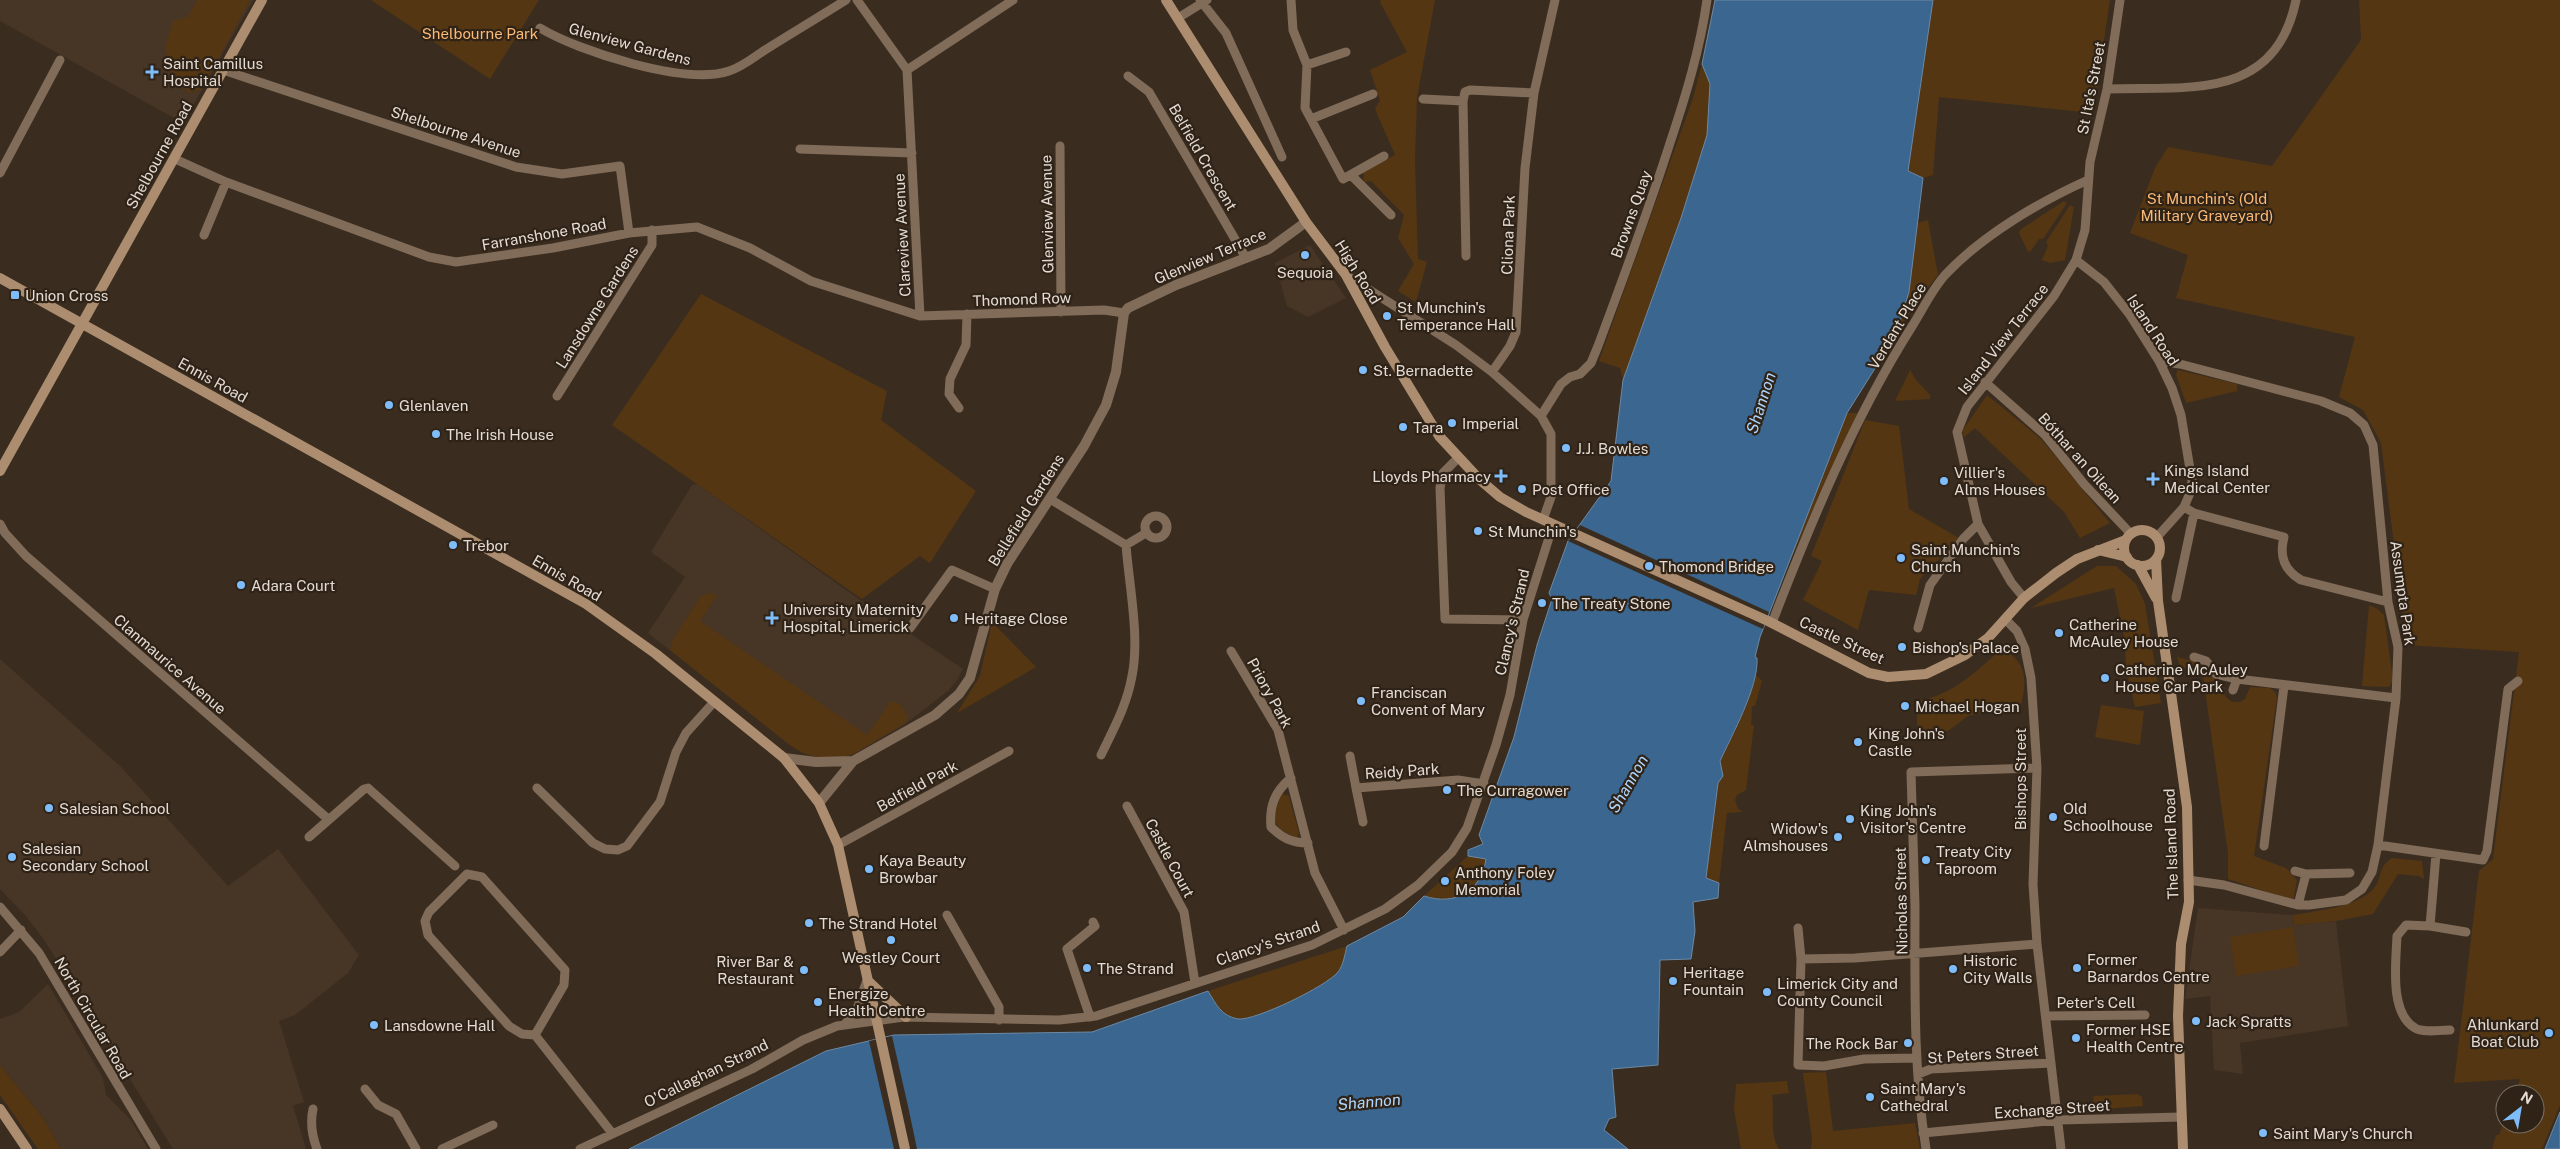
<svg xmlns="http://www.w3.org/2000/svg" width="2560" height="1149" font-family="'Public Sans',sans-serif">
  <rect width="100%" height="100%" fill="#3a2d20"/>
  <!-- built -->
  <path fill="#473525" d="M0,0H253L183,123L0,21Z
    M1310,245L1346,298L1308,317L1287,306L1275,263Z
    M697,484L863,602L963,669L957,680L949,690L904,725L852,753L830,757L811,756L784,740L648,633L685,577L651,552L692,485Z
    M0,659L121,767L228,886L278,849L359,955L348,973L295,1015L279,1021L304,1102L293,1106L306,1149H173L45,941L25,915L0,889Z
    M2198,908L2293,915L2294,925L2336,921L2348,1026L2240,1043L2243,1074L2214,1070L2210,996L2185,999Z
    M48,984L103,1078L106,1095L130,1119L148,1149H61L43,1118L0,1065V1019L19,1012Z"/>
  <!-- green -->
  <path fill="#543613" d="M197,0H250L201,90L188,93L171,75L165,48L173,21L188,17Z
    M371,0H539L490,79Z
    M1381,0H1435L1417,98L1415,160L1418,259L1427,262L1416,302L1398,291L1414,264L1398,238L1404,215L1371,181L1364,182L1363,172L1395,155L1375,109L1380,100L1370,70L1407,52L1380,2Z
    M1933,0H2110L2093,113L1939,97L1933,175L1923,178L1908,171Z
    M2359,0H2560V1105L2542,1149H2492L2496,1135H2499L2505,1120V1124H2535V1094H2515L2520,1079L2454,1083L2479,871L2493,859L2519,652L2407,645L2381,443L2363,410L2339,397L2355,337L2176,298L2188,255L2130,233L2155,168L2168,147L2272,166L2361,40Z
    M1702,64L1710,84L1707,135L1681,218L1623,380L1620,368L1599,361L1693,98Z
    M2064,201L2067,203L2043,239H2039L2031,251L2028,252L2019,233L2020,230Z
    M2070,205L2074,207L2065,260L2050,263L2042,260L2048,246L2046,242Z
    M1928,220L1938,275L1915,304L1896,335L1909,292L1917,223Z
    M701,294L887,391L881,420L976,491L930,563L920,556L862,599L612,425Z
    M1910,370L1916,380L1930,395V399L1895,401Z
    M2178,370L2237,384V391L2186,403L2176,375Z
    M1987,395L2041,439L2110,523L2080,538L2064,512L1975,428L1964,437L1962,431Z
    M1847,413H1858L1778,587Z
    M1865,420L1899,426L1909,509L1959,538L1920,579L1916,595L1869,590L1858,630L1803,600L1822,561L1811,556Z
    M2097,566H2116L2136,584L2145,604L2161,703L2135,707L2126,669L2125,641L2114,588L2031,608Z
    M708,593L717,595L700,621L867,735L891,701L900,704L908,717L904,724L854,754L843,757H817L803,753L791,746L670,650L673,639L701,596Z
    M2369,605L2376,608L2384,615L2393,680L2389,687L2362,686Z
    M992,622L1036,667L957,713L980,676Z
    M2002,648C2030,665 2026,682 2020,711L2004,708L1968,716L1948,731L1917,732V701C1953,695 1976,672 2002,648Z
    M2177,657L2200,663L2222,684L2225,696L2232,702H2240L2245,699L2250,687L2270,688L2275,692L2277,698L2254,856L2286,868L2297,880L2293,901L2228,879V853L2203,676L2180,666Z
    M1756,675L1762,681L1755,706H1752L1751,725H1754L1746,790L1737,795L1735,800L1738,809L1743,812L1727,813L1719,883L1706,878L1718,783L1723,776L1719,761L1736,730L1739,715L1744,710Z
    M2101,705L2144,711L2140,745L2095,737Z
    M1282,794L1289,796L1299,833L1297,838C1270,827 1271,818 1282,794Z
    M1468,856L1486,859C1481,892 1455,906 1424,896Z
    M2392,858L2422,861L2424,879L2419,876L2398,874L2373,914L2336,921L2294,925L2293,915C2315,911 2359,907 2374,888C2383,877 2377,868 2392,858Z
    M2293,927L2299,966L2236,976L2230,937Z
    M1347,946C1345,954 1343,966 1338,972C1327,986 1255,1021 1238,1019C1221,1016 1216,1004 1208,991Z
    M0,1065L43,1118L61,1149H38L0,1095Z
    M1826,1072L1833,1131L1915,1123L1920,1149H1811L1812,1139L1803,1073Z
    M1787,1081L1789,1093L1772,1095C1775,1113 1769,1133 1779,1149H1741L1734,1109L1736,1084Z
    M2137,1094L2142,1097L2143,1106L2091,1110L2094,1096Z"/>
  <!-- water -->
  <path fill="#3a6690" stroke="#6d89a4" d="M1715,0H1933L1908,171L1923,178L1909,292L1896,335L1847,413L1760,637L1755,657L1757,658C1759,686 1732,735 1720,761L1723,776L1718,783L1706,878L1719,883L1718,898L1693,902L1695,931L1691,959L1660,960L1658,1065L1612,1069L1616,1117L1609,1119L1604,1130L1628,1149H629L826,1051L894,1035L1092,1032L1208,991C1216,1004 1221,1016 1238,1019C1255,1021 1327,986 1338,972C1343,966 1345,954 1347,946L1403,917L1424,896C1455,906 1481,892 1486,859L1468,856V850L1483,844L1479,835L1514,737L1537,645L1552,599L1549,593L1568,541L1611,481L1623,380L1681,218L1707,135L1710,84L1702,64Z
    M2560,1112V1149H2545Z"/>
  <!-- pier -->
  <path fill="#3a2d20" d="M1580,525L1769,612L1763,629L1568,541Z
    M892,1036L908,1106L917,1149H894L869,1041Z"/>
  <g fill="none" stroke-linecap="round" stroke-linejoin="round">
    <!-- minor -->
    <path stroke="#806c59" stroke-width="9" d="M857,0L907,70L920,316
      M1200,0L1226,33L1282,157
      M1291,0L1293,30L1307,65L1305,108L1343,179L1384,156
      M1178,18L1207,0
      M540,28C578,51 686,86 729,71C742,67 754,57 765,50C792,33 819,17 846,0
      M1307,65L1346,52
      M223,70L516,167L562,174L620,166L629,233
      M907,70L1013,0
      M1128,76L1149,92L1246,258
      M2107,89C2188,86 2275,102 2296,0
      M1423,99L1463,101L1465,92L1470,90L1534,93
      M1463,101L1466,256
      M1311,119L1373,94
      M1060,146L1061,312
      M800,149L912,153
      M175,159L226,182L429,257L456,262L553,248L629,233L697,227L750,248L811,281L920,316L1104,310L1124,313
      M0,173L60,60
      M1352,176L1391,215
      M204,235L226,182
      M2076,260L2104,282L2130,315L2159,361L2172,388L2181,415L2192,481L2190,493L2184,507L2157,537
      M1346,275L1456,345L1492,372L1541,416L1551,434V497L1543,520
      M2159,361L2180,364L2321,401L2350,413L2364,425L2373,445L2388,602L2398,647L2396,698L2378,845L2372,872L2362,889L2346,900L2309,905H2298L2224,885L2188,880
      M1492,372L1510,346L1516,332L1525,168L1534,93L1555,0
      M1985,382L2045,435L2084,484L2131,534
      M557,396L652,245V230
      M959,408L949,394L950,379L966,345L967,314
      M1541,416L1561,384L1570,377L1580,374L1591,363L1598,346C1623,279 1648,212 1670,143C1686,95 1700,49 1707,0
      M1458,458L1443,473L1440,488L1445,619L1523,620
      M1050,499L1126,545L1146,533
      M2184,507L2194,513L2284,537C2279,556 2284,570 2301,580L2388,602
      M1145 527a11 11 0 1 1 22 0a11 11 0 1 1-22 0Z
      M0,524L5,533L26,556L328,819
      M2024,598L2011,582L1978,524L1957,432L1967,407L2054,296L2076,260L2085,230L2090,162L2107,89L2120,0
      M2176,598L2194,513
      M2006,620L2017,631L2025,649L2031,678L2037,768L2033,884L2037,944L2061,1149
      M1772,623C1811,522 1853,420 1911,328C1922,311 1932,289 1946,274C1983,235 2039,202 2088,180
      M910,628L952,570L995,589
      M1918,628L1930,585L1963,539L1978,524
      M1231,651L1278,730L1315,873L1344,930
      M2194,657L2206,661L2216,674L2237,679
      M2233,690L2237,679L2396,698
      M1101,755C1113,730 1127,705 1132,676C1140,637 1129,585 1126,545
      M1350,756L1356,788L1458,780L1484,784
      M1291,778C1275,791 1269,806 1271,827C1282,838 1292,843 1308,843
      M537,788L593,843L605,849L618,850L627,846L660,802L676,752L686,733L714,702
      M1356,788L1363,822
      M1127,806L1184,912L1195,983
      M309,837L364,789L368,788L455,866
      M838,845L1009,751
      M2378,845L2483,860L2487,851L2508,689L2518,681
      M2264,846L2284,686
      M2436,854L2430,926L2406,925L2397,936C2396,962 2389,1013 2415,1028C2423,1033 2441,1030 2450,1030
      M2295,871L2306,874
      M2298,905L2306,874L2350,873
      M0,907L39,953L156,1149
      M947,915L999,1007V1020
      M2430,926L2466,932
      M1798,928L1801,959L1798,1065L1824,1066L1864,1059L1916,1058
      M0,952L21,930
      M1801,959L1855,958L2037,944
      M2047,1016L2145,1015
      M1090,1017L1067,949L1095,926L1093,922
      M845,1024L857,1009L867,980
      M535,1035L564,985L565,970L482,877L467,874L429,912L425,921L428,935L509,1026L522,1034L535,1035L612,1133
      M1918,1074L1931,1069L2051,1063
      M365,1089L378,1105L396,1114L416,1149
      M313,1109C310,1123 312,1136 317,1149
      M1923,1133L2059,1120L2182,1117
      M442,1149L493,1125
      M580,1149L752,1069L803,1040L837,1026L904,1017L1059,1020L1096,1016L1312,945L1385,909L1418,885L1452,852L1467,828L1496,745L1510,695L1523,620L1553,525
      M1926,1149C1913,1068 1915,987 1915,906C1914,861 1912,817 1911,772L2037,768"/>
    <!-- tertiary -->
    <path stroke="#806c59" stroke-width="10" d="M784,758L816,762L853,761
      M819,803L853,761L935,715L959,694L970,678L995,589L1007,564L1084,446L1106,405L1116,372L1124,313L1128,308L1176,285L1269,249L1306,222"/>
    <!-- secondary -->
    <path stroke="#ad8d6f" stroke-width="10" d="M1166,0L1306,222L1346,275L1385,347L1439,436L1479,479L1500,497L1526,512L1768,621L1869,673L1888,677L1926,674L1965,655L1988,638L2024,598L2056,573L2077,559L2126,540
      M0,278L586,604L656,654L784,758L819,803L838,845L905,1149
      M0,471L262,0
      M2124 548a18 18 0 1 1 36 0a18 18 0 1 1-36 0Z
      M2098,550L2127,557
      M2156,559L2158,601L2187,807L2189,902L2181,944L2178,1016L2183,1149
      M2138,565L2156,598
      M868,981L906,1017
      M0,1109L27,1149"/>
  </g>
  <!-- markers -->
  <g fill="#7fbdfa" stroke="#2f2317" stroke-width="2">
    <path d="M149.5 64.5h5v5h5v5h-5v5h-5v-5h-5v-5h5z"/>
    <circle cx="1305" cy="255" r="5"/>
    <rect x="10" y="290" width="10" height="10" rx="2.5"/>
    <circle cx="1387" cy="316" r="5"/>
    <circle cx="1363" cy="370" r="5"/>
    <circle cx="389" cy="405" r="5"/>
    <circle cx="1452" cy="423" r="5"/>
    <circle cx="1403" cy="427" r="5"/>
    <circle cx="436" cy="434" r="5"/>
    <circle cx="1566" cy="448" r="5"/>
    <path d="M1498.5 468.5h5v5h5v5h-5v5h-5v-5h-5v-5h5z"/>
    <path d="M2150.5 471.5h5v5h5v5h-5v5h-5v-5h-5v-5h5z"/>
    <circle cx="1944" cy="481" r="5"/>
    <circle cx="1522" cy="489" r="5"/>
    <circle cx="1478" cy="531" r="5"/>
    <circle cx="453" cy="545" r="5"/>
    <circle cx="1901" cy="558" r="5"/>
    <circle cx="1649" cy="566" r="5"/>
    <circle cx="241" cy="585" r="5"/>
    <circle cx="1542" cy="603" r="5"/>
    <path d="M769.5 610.5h5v5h5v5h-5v5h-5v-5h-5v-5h5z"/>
    <circle cx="954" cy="618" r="5"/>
    <circle cx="2059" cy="633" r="5"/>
    <circle cx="1902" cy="647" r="5"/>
    <circle cx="2105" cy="678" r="5"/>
    <circle cx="1361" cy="701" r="5"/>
    <circle cx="1905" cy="706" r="5"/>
    <circle cx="1858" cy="742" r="5"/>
    <circle cx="1447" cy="790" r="5"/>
    <circle cx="49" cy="808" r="5"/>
    <circle cx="2053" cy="817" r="5"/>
    <circle cx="1850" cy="819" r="5"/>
    <circle cx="1838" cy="837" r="5"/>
    <circle cx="12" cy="857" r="5"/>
    <circle cx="1926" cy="860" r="5"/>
    <circle cx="869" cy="869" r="5"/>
    <circle cx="1445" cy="881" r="5"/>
    <circle cx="809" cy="923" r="5"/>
    <circle cx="891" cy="940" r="5"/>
    <circle cx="1087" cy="968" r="5"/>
    <circle cx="2077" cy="968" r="5"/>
    <circle cx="1953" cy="969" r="5"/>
    <circle cx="804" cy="970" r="5"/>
    <circle cx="1673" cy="981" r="5"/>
    <circle cx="1767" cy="992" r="5"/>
    <circle cx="818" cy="1002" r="5"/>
    <circle cx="2196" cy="1021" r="5"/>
    <circle cx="374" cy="1025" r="5"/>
    <circle cx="2549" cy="1033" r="5"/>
    <circle cx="2076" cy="1038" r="5"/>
    <circle cx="1908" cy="1043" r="5"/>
    <circle cx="1870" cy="1097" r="5"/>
    <circle cx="2263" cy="1133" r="5"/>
  </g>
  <g text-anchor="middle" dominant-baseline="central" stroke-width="4.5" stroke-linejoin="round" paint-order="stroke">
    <!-- park labels -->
    <g font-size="15" fill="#fbb975" stroke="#2f2317">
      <text x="480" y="33">Shelbourne Park</text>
      <text x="2207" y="198">St Munchin's (Old<tspan x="2207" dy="17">Military Graveyard)</tspan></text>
    </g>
    <!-- street labels -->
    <g font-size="15" fill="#e4dbd3" stroke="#2f2317">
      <text transform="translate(630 44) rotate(15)">Glenview Gardens</text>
      <text transform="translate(2091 88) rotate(-79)">St Ita's Street</text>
      <text transform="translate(456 132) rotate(18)">Shelbourne Avenue</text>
      <text transform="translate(159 155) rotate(-61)">Shelbourne Road</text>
      <text transform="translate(1203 157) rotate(60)">Belfield Crescent</text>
      <text transform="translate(1047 214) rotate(-91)">Glenview Avenue</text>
      <text transform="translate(1631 214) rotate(-70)">Browns Quay</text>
      <text transform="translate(544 234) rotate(-10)">Farranshone Road</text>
      <text transform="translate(902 235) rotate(-93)">Clareview Avenue</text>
      <text transform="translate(1508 235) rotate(-88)">Cliona Park</text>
      <text transform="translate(1210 256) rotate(-23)">Glenview Terrace</text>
      <text transform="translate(1358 272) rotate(58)">High Road</text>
      <text transform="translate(1022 299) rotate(-2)">Thomond Row</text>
      <text transform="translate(597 307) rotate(-58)">Lansdowne Gardens</text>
      <text transform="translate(1897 326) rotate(-59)">Verdant Place</text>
      <text transform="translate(2153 330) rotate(57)">Island Road</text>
      <text transform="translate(2003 339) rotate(-52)">Island View Terrace</text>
      <text transform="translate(213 380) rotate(29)">Ennis Road</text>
      <text transform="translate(2080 458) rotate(48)">Bóthar an Oilean</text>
      <text transform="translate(1026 510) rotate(-58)">Bellefield Gardens</text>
      <text transform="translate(567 578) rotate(30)">Ennis Road</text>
      <text transform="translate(2403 593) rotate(82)">Assumpta Park</text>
      <text transform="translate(1512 622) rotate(-77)">Clancy's Strand</text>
      <text transform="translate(1842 640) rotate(25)">Castle Street</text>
      <text transform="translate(170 664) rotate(41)">Clanmaurice Avenue</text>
      <text transform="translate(1270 693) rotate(61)">Priory Park</text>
      <text transform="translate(1402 771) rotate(-4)">Reidy Park</text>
      <text transform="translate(2020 779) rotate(-90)">Bishops Street</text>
      <text transform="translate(917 786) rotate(-29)">Belfield Park</text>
      <text transform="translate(2171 844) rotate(-92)">The Island Road</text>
      <text transform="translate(1170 858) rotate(62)">Castle Court</text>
      <text transform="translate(1901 901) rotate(-91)">Nicholas Street</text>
      <text transform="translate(1268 943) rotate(-19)">Clancy's Strand</text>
      <text x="2096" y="1002">Peter's Cell</text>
      <text transform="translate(93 1018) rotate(60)">North Circular Road</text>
      <text transform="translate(1983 1054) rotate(-4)">St Peters Street</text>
      <text transform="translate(706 1073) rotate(-26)">O'Callaghan Strand</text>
      <text transform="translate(2052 1109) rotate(-4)">Exchange Street</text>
    </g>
    <!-- poi labels -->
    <g font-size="15" fill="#e4dbd3" stroke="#2f2317" text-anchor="start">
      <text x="163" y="63">Saint Camillus<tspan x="163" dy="17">Hospital</tspan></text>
      <text x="1305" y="272" text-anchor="middle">Sequoia</text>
      <text x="25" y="295">Union Cross</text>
      <text x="1397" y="307">St Munchin's<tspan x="1397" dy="17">Temperance Hall</tspan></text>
      <text x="1373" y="370">St. Bernadette</text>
      <text x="399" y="405">Glenlaven</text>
      <text x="1462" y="423">Imperial</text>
      <text x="1413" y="427">Tara</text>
      <text x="446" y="434">The Irish House</text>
      <text x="1576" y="448">J.J. Bowles</text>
      <text x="2164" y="470">Kings Island<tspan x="2164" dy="17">Medical Center</tspan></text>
      <text x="1954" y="472">Villier's<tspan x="1954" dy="17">Alms Houses</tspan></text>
      <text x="1491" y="476" text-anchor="end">Lloyds Pharmacy</text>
      <text x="1532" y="489">Post Office</text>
      <text x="1488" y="531">St Munchin's</text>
      <text x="463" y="545">Trebor</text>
      <text x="1911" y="549">Saint Munchin's<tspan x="1911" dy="17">Church</tspan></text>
      <text x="1659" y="566">Thomond Bridge</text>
      <text x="251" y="585">Adara Court</text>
      <text x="1552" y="603">The Treaty Stone</text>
      <text x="783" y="609">University Maternity<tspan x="783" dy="17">Hospital, Limerick</tspan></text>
      <text x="964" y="618">Heritage Close</text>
      <text x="2069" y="624">Catherine<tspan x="2069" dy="17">McAuley House</tspan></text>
      <text x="1912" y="647">Bishop's Palace</text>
      <text x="2115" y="669">Catherine McAuley<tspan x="2115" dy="17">House Car Park</tspan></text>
      <text x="1371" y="692">Franciscan<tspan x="1371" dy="17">Convent of Mary</tspan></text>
      <text x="1915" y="706">Michael Hogan</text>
      <text x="1868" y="733">King John's<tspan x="1868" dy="17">Castle</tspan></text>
      <text x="1457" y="790">The Curragower</text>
      <text x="59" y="808">Salesian School</text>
      <text x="2063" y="808">Old<tspan x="2063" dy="17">Schoolhouse</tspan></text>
      <text x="1860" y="810">King John's<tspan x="1860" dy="17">Visitor's Centre</tspan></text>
      <text x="1828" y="828" text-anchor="end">Widow's<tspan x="1828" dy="17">Almshouses</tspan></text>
      <text x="22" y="848">Salesian<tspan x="22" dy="17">Secondary School</tspan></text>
      <text x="1936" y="851">Treaty City<tspan x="1936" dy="17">Taproom</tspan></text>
      <text x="879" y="860">Kaya Beauty<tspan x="879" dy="17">Browbar</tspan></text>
      <text x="1455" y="872">Anthony Foley<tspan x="1455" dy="17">Memorial</tspan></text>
      <text x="819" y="923">The Strand Hotel</text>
      <text x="891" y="957" text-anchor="middle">Westley Court</text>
      <text x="2087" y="959">Former<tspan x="2087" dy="17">Barnardos Centre</tspan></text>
      <text x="1963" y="960">Historic<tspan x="1963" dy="17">City Walls</tspan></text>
      <text x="794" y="961" text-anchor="end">River Bar &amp;<tspan x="794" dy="17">Restaurant</tspan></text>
      <text x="1097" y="968">The Strand</text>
      <text x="1683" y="972">Heritage<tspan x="1683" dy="17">Fountain</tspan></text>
      <text x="1777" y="983">Limerick City and<tspan x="1777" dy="17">County Council</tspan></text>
      <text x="828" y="993">Energize<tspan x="828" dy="17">Health Centre</tspan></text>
      <text x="2206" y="1021">Jack Spratts</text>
      <text x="2539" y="1024" text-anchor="end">Ahlunkard<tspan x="2539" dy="17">Boat Club</tspan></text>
      <text x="384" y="1025">Lansdowne Hall</text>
      <text x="2086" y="1029">Former HSE<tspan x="2086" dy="17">Health Centre</tspan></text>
      <text x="1898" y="1043" text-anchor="end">The Rock Bar</text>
      <text x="1880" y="1088">Saint Mary's<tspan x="1880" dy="17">Cathedral</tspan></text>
      <text x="2273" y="1133">Saint Mary's Church</text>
    </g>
    <!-- water labels -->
    <g font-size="16" font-style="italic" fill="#aed5fd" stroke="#2f2317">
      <text transform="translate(1761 403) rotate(-72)">Shannon</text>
      <text transform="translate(1628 784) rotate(-60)">Shannon</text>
      <text transform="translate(1369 1102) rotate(-5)">Shannon</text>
    </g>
  </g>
  <!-- north arrow -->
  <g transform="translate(2520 1109) rotate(31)"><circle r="24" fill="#2f2317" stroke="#776d62"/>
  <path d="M0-4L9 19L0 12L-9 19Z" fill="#7fbdfa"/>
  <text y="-8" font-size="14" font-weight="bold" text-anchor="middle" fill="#e4dbd3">N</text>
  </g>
</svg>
